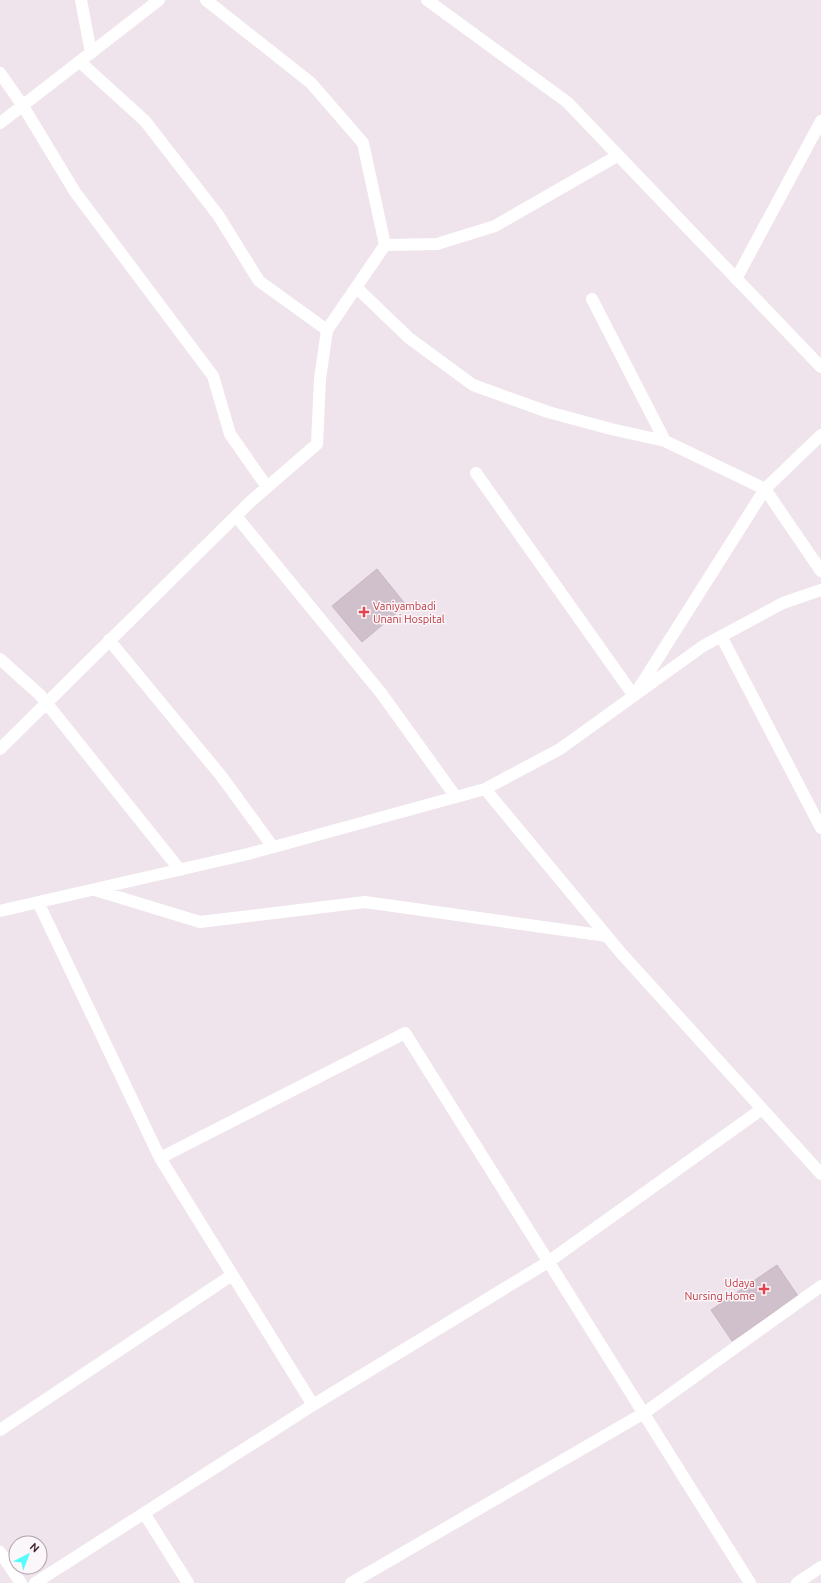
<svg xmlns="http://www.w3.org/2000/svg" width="821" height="1583" font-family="Ubuntu,sans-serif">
  <rect width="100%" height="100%" fill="#efe4ec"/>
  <!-- building -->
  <path fill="#d0c0cb" stroke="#c9b6c3" d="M377,569L406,605L362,642L332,606Z
    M777,1265L798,1296L732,1341L711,1310Z"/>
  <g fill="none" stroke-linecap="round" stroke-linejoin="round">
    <!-- minor -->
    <path stroke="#fff" stroke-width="12" d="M81,0L91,53
      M427,0L567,102L821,367
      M80,62L145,121L218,215L259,281L327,330
      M0,73L23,106L75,192L213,376L230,434L267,487
      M0,123L159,0
      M385,245L437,244L495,226L617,156
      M736,279L821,121
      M357,288L409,338L473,385L548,412L611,429L665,441L765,489L821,571
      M592,299L665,441
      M476,473L634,696L765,489L821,435
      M236,516L381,693L456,797
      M721,636L821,828
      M109,640L222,777L273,847
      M0,659L40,695L180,870
      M0,749L250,502L317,444L320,379L327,330L385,245L363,143L311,83L206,0
      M485,789L560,749L703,646L783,603L821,590
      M95,890L200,922L365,902L607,936
      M38,902L160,1158L405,1033L750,1583
      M0,911L248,854L485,789L621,953L821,1174
      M313,1405L548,1262L762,1109
      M0,1430L232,1275
      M144,1513L188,1583
      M0,1552L21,1583
      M35,1583L313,1405L160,1158
      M351,1583L644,1413L821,1286
      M797,1583L821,1567"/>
  </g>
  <!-- markers -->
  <g fill="#e0444e" stroke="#fbf6f9" stroke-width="1.5">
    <path d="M362 606h4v4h4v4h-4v4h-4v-4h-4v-4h4z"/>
    <path d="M762 1283h4v4h4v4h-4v4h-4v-4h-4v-4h4z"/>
  </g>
  <g text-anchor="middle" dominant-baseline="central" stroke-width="3" stroke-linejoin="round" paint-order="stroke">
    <!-- health labels -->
    <g font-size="11" fill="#be3a42" stroke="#fbf6f9" text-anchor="start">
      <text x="373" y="606">Vaniyambadi<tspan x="373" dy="13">Unani Hospital</tspan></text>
      <text x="755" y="1283" text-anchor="end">Udaya<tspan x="755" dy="13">Nursing Home</tspan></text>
    </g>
  </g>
  <!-- north arrow -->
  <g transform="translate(28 1555) rotate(42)"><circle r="19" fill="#fbf6f9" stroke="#b1a1aa"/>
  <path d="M0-3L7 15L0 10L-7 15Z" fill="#54fdfc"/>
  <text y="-6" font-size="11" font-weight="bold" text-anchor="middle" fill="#432233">N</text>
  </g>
</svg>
